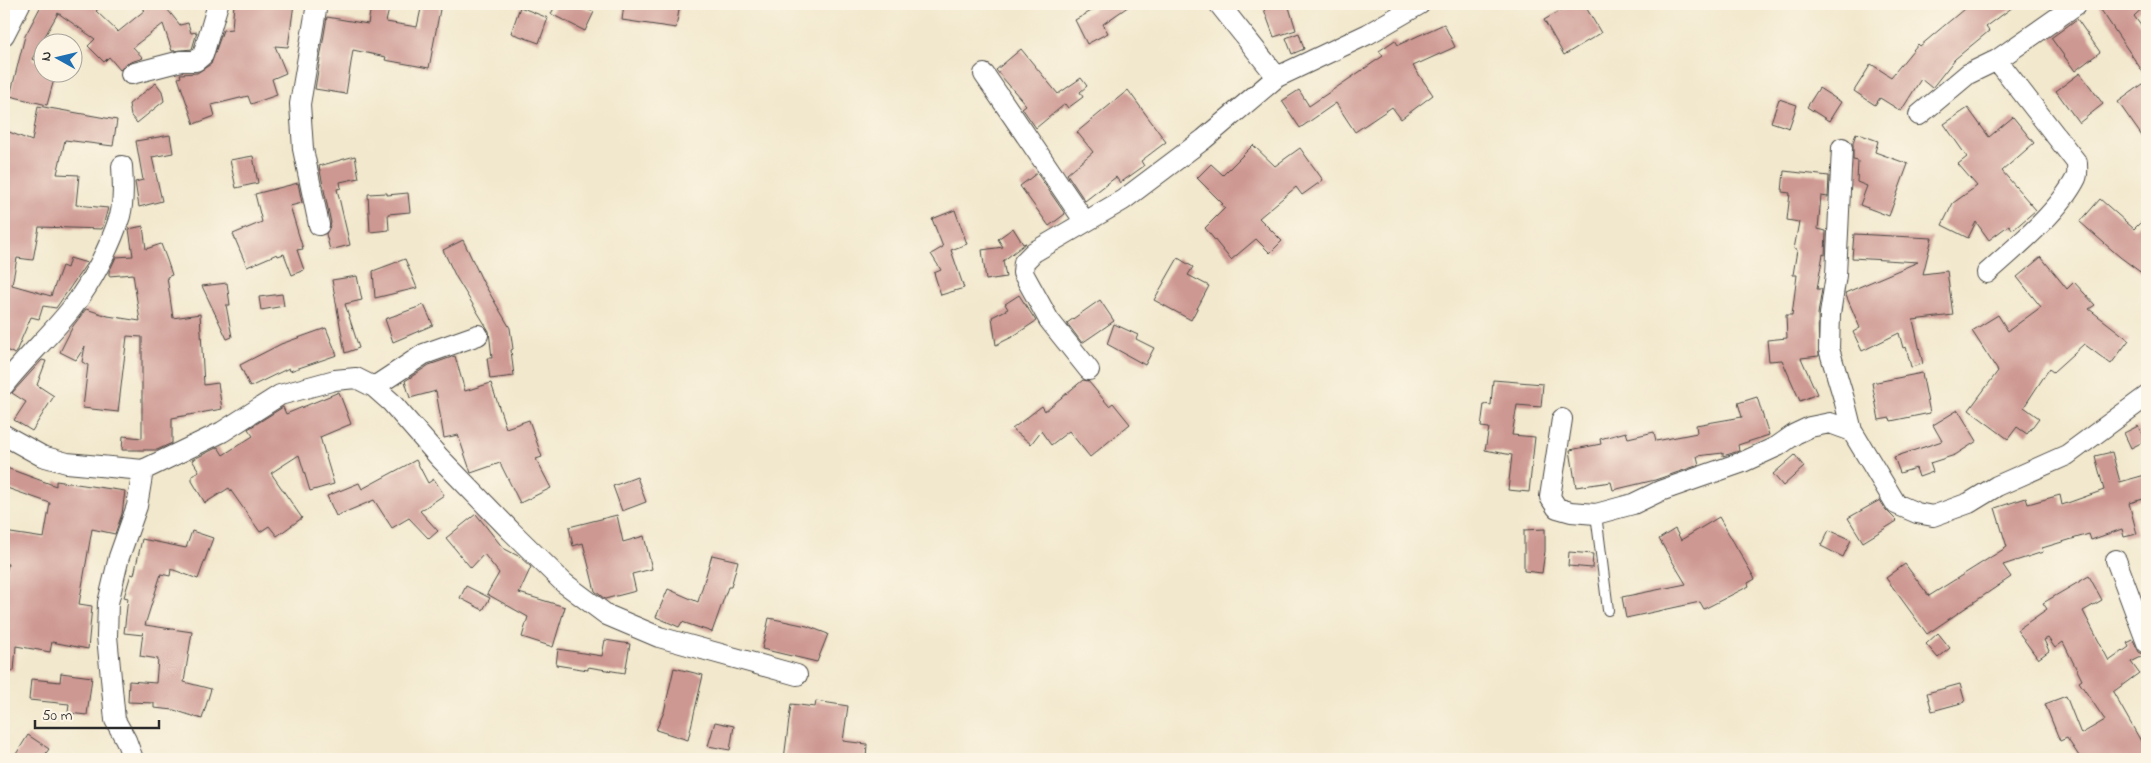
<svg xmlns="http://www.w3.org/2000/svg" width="2151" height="763" font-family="'Indie Flower',sans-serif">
  <rect width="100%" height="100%" fill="#fcf5e5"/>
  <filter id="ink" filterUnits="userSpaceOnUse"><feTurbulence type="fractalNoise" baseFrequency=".02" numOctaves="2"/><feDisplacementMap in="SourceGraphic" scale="10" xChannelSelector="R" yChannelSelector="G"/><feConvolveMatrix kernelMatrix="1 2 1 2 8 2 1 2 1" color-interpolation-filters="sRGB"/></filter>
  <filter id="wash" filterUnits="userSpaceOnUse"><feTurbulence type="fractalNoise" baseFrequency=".0096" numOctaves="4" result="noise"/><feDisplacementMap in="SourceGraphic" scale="20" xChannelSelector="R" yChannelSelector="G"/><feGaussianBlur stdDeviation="1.12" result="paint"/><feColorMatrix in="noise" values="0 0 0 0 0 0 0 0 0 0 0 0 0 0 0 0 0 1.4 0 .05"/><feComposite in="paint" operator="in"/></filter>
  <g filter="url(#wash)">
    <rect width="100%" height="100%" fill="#f2e8cd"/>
    <g id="blocks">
      <!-- building -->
      <path fill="#cd9892" d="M42,4H104L96,11L118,32L145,10L137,4H163L180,25L188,23L191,33L197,32L192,49L172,51L163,24L133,47L143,58L128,63L120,70L109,57L104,62L88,46L95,39L58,13L32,59L42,62V72H56L47,105L10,96L25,36Z
        M234,4H294L288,47L275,46L286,73L272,79L277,95L251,104L248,96L212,105L215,116L194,124L178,78L181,77L180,74L197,73L211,64L223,30L232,29Z
        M422,4H441L429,68L385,60L386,57L353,50L346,94L315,89L327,17L368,24L371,6L389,9L386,22L417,27Z
        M556,4H576L594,12L585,31L551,14Z
        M624,4H680L676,28L622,20Z
        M1104,4H1132L1103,24L1108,33L1087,44L1075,20Z
        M1262,4H1288L1296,30L1274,37Z
        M1572,4H1584L1601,33L1564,55L1544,20Z
        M1970,4H2017L1986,27L1989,31L1955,59L1932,88L1921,79L1901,111L1880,98L1875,105L1854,91L1871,64L1891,77L1918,44L1920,46Z
        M2097,4H2147L2134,16L2147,34V78Z
        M520,7L548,18L539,43L511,33Z
        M2077,19L2100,52L2075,71L2051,38Z
        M1444,24L1455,47L1413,66L1433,95L1401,119L1392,107L1355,132L1336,103L1300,128L1282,101L1299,90L1309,106L1383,56L1379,51L1395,40L1398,45Z
        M1299,33L1304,49L1292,54L1286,38Z
        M1021,49L1058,94L1081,78L1087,86L1080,92L1083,97L1068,108L1065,104L1036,128L1022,108L1026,105L996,70Z
        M2080,73L2103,104L2079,123L2056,91Z
        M2147,81V143L2118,102Z
        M156,83L162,91L164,101L137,123L131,116L129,104Z
        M1819,88L1841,102L1829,121L1807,107Z
        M1128,90L1166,142L1141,161L1144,166L1120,183L1116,177L1085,201L1067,174L1093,152L1077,132Z
        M1779,99L1797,105L1789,128L1771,122Z
        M38,106L117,120L113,146L65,140L57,174L79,175L76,205L108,208L102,229L39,227L33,260L17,258L12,285L51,296L62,266L67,268L70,258L87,263L56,308L43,306L39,319L31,317L15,354L4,349V130L32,141Z
        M1968,108L1989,137L2013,117L2034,143L2002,171L2036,210L2013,230L2009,225L1989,240L1976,222L1968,238L1942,225L1953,203L1977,186L1958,164L1967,157L1944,124Z
        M1856,133L1878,141L1875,152L1908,164L1889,216L1860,205L1867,186L1857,182L1858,161L1853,160V143Z
        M170,135L173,153L152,157L162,201L139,207L135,182L143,180L136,141Z
        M1253,145L1275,166L1300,148L1323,180L1302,195L1296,187L1259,218L1282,241L1270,253L1256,239L1231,260L1205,228L1225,208L1221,205L1223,204L1197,178L1211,164L1223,175Z
        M253,156L258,183L236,188L230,160Z
        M355,156L359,178L340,182L341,188L337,189L350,245L330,250L326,234L331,223L319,166Z
        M1784,171L1829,176L1828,197L1821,196L1818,229L1826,231L1825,255L1823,254L1817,289H1822L1818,314L1819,356L1801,358L1817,394L1800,401L1782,360L1769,361L1767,340L1787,338L1786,315H1792L1797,275H1793L1797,250L1794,249L1799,222L1787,220L1790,193L1782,192Z
        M1037,173L1065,214L1049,226L1020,186Z
        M298,183L302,203L290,206L303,249L297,250L304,270L292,275L284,254L278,256L277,254L247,267L233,234L262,222L255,194Z
        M387,193V195L408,193L410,212L388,214L389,230L370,232L368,194Z
        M2100,199L2134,229L2147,216V277L2120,257L2080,222Z
        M955,210L967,244L951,250L964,288L941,295L934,273L941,270L931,254L943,247L932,219Z
        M143,226L146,249L161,244L167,260L172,275L167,277L173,318L200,314L204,385L218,383L222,409L172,418V443L157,450H122L123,436L142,438V337L127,336L118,412L83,408L88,365L82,362L85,346L76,360L60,352L73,326L86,309L108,316L140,321L133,274L109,276V272L116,257L133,256L129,229Z
        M1013,228L1023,244L1026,243L1003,261L1006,277L986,280L982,250L1003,247L998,239Z
        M1854,234L1932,238L1923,274L1947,271L1953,315L1913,320L1923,364L1911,367L1906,347L1903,348L1899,333L1862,351L1853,332L1860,328L1845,293L1918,262L1852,258Z
        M463,240L483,282L510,328L513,349L511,350L514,376L490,379L487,358H492L489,331L456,277L443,250Z
        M2041,257L2067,289L2074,282L2095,305L2089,309L2129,340L2111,364L2084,344L2053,372L2049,369L2024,407L2039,418L2027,434L2017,427L2008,439L1969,410L1998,371L1972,331L1998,315L2008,331L2041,307L2017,277Z
        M1178,258L1193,267L1188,275L1209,286L1191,320L1154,300Z
        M405,259L417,288L375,298L373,271Z
        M357,276L362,300L345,304L359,348L345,353L332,280Z
        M227,283L230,305H226L232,337L227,339L202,286Z
        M282,294L284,306L261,310L259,297Z
        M1019,295L1036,321L1012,337L996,345L992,317L1008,309L1005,304Z
        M1100,300L1114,321L1082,343L1067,323Z
        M424,305L433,325L393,342L385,319Z
        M1114,324L1138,335L1136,339L1154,348L1145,365L1107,344Z
        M326,328L337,355L290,371L289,368L250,387L240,365L281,344Z
        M455,356L465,391L491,383L506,428L529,420L542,457L536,459L551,488L520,503L500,463L471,473L458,435L444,438L436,391L410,398L405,381L429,365Z
        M42,360L46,361L37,385L54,396L32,431L14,420L26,402L12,393Z
        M1922,373L1930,413L1891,421L1890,418L1879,420L1872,383Z
        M1083,380L1088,381L1109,406L1113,403L1130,424L1090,457L1069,431L1051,445L1041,431L1031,444L1012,429L1042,406L1045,411Z
        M1493,380L1543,384L1541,407L1517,405L1512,435L1535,437L1529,492L1508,490L1512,455L1485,450L1489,428L1481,427L1484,404L1491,405Z
        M339,392L351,424L320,437L334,484L310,491L299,455L271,473L302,518L277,536L269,526L260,532L229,488L205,503L192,481V476L199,471L192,460L218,447L223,455L253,436L248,429L283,407L286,414Z
        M1757,397L1769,435L1738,445L1739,451L1723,456V453L1697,456L1699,465L1655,480L1613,490L1611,482L1576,487L1570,450L1601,444L1600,439L1626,432L1628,438L1654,432L1656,441L1697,433L1696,425L1742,417L1738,403Z
        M1958,410L1977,441L1955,455L1930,463L1933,472L1919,477L1916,468L1900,473L1894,457L1942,441L1933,425Z
        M2138,426L2145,441L2131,448L2124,433Z
        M2112,452L2120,482L2145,475L2147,498L2129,503L2137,534L2124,537L2122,529L2091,540L2089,534L2042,548L2043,552L2003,565L2011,577L1927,634L1886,578L1905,564L1929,596L2007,547L1995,508L2026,498L2028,504L2060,495L2062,505L2104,490L2095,456Z
        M1795,455L1804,467L1783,486L1773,474Z
        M416,460L428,483L434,479L444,495L420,511L438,531L429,539L409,518L392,528L374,500L336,516L327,496L359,483L362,489Z
        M4,467L56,486V481L125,491L122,514L115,534L92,529L79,604L92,606L88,649L52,642L50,652L16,646L14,671L4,670V586L8,564L4,563V532L44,538L50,503L4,487Z
        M637,477L646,502L622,511L613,486Z
        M1880,500L1886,510L1897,521L1863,542L1848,518Z
        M476,514L503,548L520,557L531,567L519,593L565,607L553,647L522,637L528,617L487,594L499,573L484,554L471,568L446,538Z
        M617,515L623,542L644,536L652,569L632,574L636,591L605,599L595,591L583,543L573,546L569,527Z
        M1719,517L1755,579L1748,583L1749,586L1704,609L1700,602L1626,618L1622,597L1686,584L1659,539L1675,529L1681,540Z
        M1545,529V551L1542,573L1524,571V530Z
        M1829,530L1851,540L1843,557L1821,546Z
        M192,531L213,538L198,579L171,569L170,576L161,574L145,625L192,632L184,682L211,689L202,719L174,710L154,708V703L128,702L129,681L156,683L158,659L140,656L143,632V635L124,633L128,598L124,597L131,574L134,575L142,539L186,548Z
        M1569,552L1593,554L1592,568L1568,566Z
        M712,555L738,561L731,587H728L712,632L682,622L679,627L656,617L668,589L698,602Z
        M2089,576L2102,600L2083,611L2109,661L2129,647L2127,643L2133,640L2139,652L2145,655L2131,662L2139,673L2113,692L2142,743L2147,739V759H2081L2067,738L2060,741L2045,704L2066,696L2081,734L2105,720L2079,682L2082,680L2063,642L2055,648L2048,638L2044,640L2049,651L2038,659L2017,630L2047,609L2043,603Z
        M466,586L490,598L483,610L460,598Z
        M769,618L807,626L828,634L817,662L762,649Z
        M1938,633L1950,648L1938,658L1926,644Z
        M605,640L630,644L625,673L588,667V670L556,665L558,649L602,656Z
        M674,668L703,675L688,740L656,730L664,712Z
        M61,673L92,677L87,715L68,713L69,704L29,700L31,679L60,682Z
        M1960,684L1965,702L1932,711L1927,693Z
        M816,701L848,706L843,741L867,744L866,759H784L791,704L815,707Z
        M715,722L734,726L730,750L708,746Z
        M28,735L49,749L42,759H13Z"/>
    </g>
  </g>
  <g filter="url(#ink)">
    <use href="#blocks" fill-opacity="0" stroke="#494743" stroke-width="1"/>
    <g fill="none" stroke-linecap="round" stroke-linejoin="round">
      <defs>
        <path id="service" d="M1596,514L1608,610"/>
        <path id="minor" d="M317,4L300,104L303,149L319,225
          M1219,4L1277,77
          M4,35L20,4
          M131,74L181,61H196L203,55L218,4
          M984,74L1085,222
          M1919,115L1968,74L1997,60L2077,4
          M1842,148L1836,275L1830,314L1829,349L1844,399L1852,431
          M1987,273C2015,248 2059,212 2076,178C2078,174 2077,168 2077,163L1997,60
          M1089,370L1049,320L1023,273L1024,262L1034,252L1123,200L1204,139L1277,77L1368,34L1420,4
          M4,385C25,358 51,335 72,308C92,282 110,247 120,216C124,200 123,183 122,166
          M374,387L424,354L478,335
          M1562,419L1550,497L1557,508L1571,512L1596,514L1633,504L1660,491L1743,462L1778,446L1795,434L1810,427L1830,423L1852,431L1896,504L1917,513L1933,516L1969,503L1997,486L2067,455L2147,396
          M4,435L42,456L67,463L143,470L222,432L280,395L335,380L356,378L374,387L391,402L439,457L511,531L564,583L607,615L659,637L797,675
          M2116,560L2147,643
          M133,759L126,740L115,720L107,636L108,603L119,557L137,506L143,470"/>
      </defs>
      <!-- service casing -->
      <use href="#service" stroke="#494743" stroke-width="12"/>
      <!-- minor casing -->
      <use href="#minor" stroke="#494743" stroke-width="22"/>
      <!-- service -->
      <use href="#service" stroke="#fff" stroke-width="10"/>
      <!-- minor -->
      <use href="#minor" stroke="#fff" stroke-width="20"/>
    </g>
  </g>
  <!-- margin -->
  <rect width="2151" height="763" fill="none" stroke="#fcf5e5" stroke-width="20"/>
  <!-- north arrow -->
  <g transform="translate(58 58) rotate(278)"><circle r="24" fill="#fcf5e5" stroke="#a8a49b"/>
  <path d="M0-4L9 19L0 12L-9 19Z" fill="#1f6fb2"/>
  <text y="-8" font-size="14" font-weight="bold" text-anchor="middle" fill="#2b2b2b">N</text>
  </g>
  <!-- scale -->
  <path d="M35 720v8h124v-8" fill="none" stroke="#2b2b2b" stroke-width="2.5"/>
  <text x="42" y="720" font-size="15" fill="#2b2b2b" stroke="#fcf5e5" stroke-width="4" paint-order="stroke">50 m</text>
</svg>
